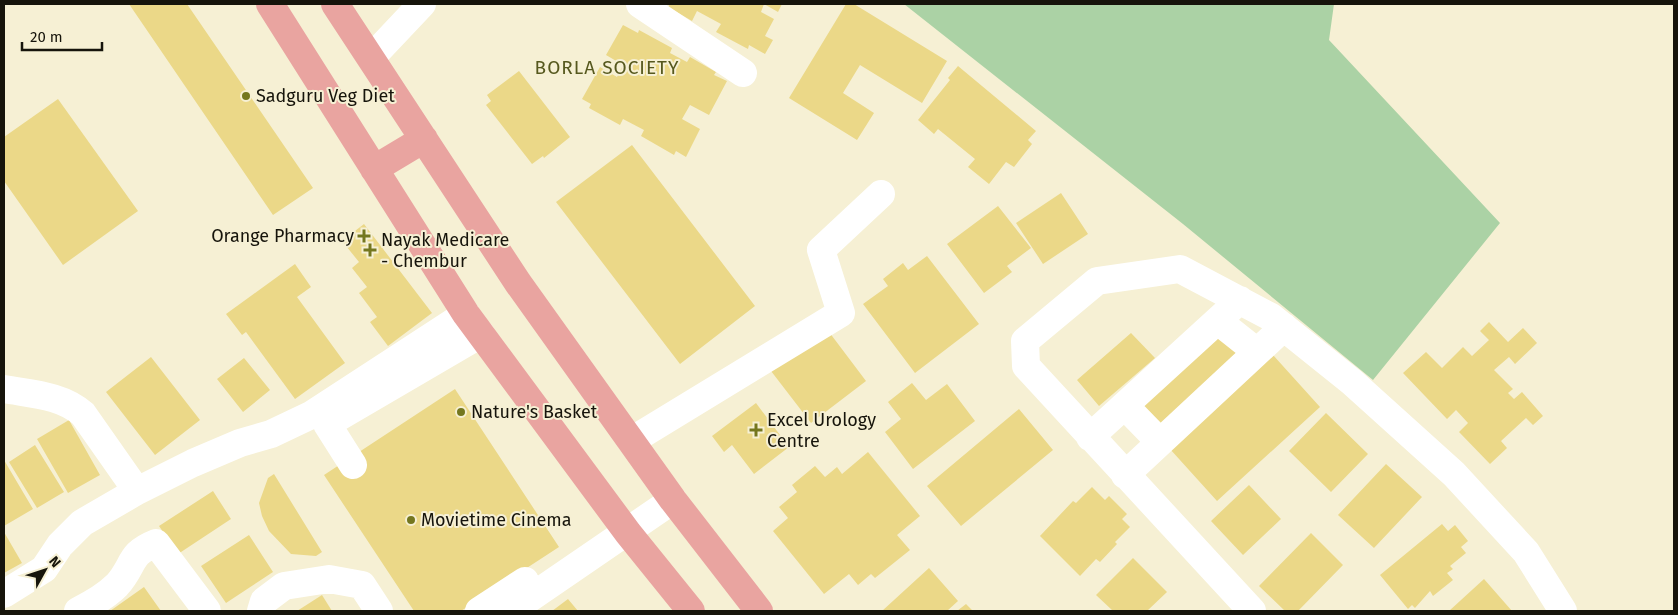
<svg xmlns="http://www.w3.org/2000/svg" width="1678" height="615" font-family="'Fira Sans',sans-serif">
  <rect width="100%" height="100%" fill="#f6f0d4"/>
  <!-- green -->
  <path fill="#abd2a5" d="M904,4H1334L1329,40L1500,223L1373,380L1183,224Z"/>
  <!-- building -->
  <path fill="#ebd888" d="M129,4H187L313,188L273,215Z
    M670,4H782L778,12L764,4L761,12L774,19L765,36L773,40L765,54L749,45L748,49L716,32L721,24L697,11L692,21L668,7Z
    M846,4H854L947,61L922,103L860,65L843,93L874,113L857,140L789,98Z
    M623,25L638,33L639,30L672,48L670,53L687,62L690,57L716,72L714,75L727,81L709,115L690,105L682,119L700,129L686,157L676,151L674,155L641,136L644,130L623,119L620,125L589,108L591,104L582,99L600,67L617,77L623,65L606,55Z
    M958,66L1036,131L1028,140L1032,144L1014,167L1006,162L989,184L968,167L975,159L938,129L934,134L918,120L950,80L948,78Z
    M519,71L570,137L544,158L543,156L532,164L486,105L491,101L487,95Z
    M58,99L138,211L63,265L4,181V137Z
    M632,145L755,306L680,364L556,202Z
    M1061,193L1088,234L1043,264L1016,223Z
    M998,206L1031,248L1007,266L1012,272L984,293L947,244Z
    M364,224L432,313L388,346L370,322L377,317L359,293L367,287L352,268L359,262L342,241Z
    M927,256L979,324L915,373L863,304L888,286L883,279L903,263L908,270Z
    M295,264L311,287L297,297L345,363L295,399L246,332L242,335L226,314Z
    M817,316L866,381L811,423L771,371Z
    M1489,322L1508,342L1523,328L1537,343L1515,364L1509,357L1494,370L1513,389L1508,393L1514,399L1522,392L1543,416L1533,425L1526,418L1501,441L1507,448L1490,464L1459,432L1468,423L1456,410L1447,419L1403,373L1426,352L1442,368L1463,347L1472,356L1489,340L1480,331Z
    M1131,333L1155,358L1099,406L1077,380Z
    M1216,334L1252,352L1159,436L1138,411Z
    M1273,355L1320,407L1217,501L1170,449Z
    M151,357L200,420L155,455L106,392Z
    M244,358L270,390L243,412L217,379Z
    M912,383L926,400L947,384L975,421L913,469L885,432L901,419L888,402Z
    M455,389L559,547L461,611H414L324,475Z
    M756,403L789,447L754,474L732,445L724,452L712,436Z
    M1019,409L1053,450L961,526L927,486Z
    M1326,413L1368,454L1331,492L1289,451Z
    M69,420L100,475L68,493L37,439Z
    M35,445L64,492L37,508L9,462Z
    M868,452L920,516L897,535L910,550L875,578L871,574L858,585L849,574L824,594L773,531L788,518L779,507L797,492L792,485L815,466L825,477L837,467L842,474Z
    M4,460L33,509L4,526Z
    M1386,464L1422,497L1374,548L1338,515Z
    M274,474L322,552L316,556L291,554L269,531L262,516L259,503L268,478Z
    M1249,485L1281,519L1243,555L1211,521Z
    M1092,487L1105,500L1109,496L1127,514L1122,519L1130,527L1115,542L1117,544L1100,562L1096,559L1080,576L1040,536L1073,501L1076,503Z
    M213,491L231,519L178,554L159,526Z
    M1442,524L1448,531L1455,525L1468,541L1461,547L1466,553L1450,566L1453,569L1447,573L1453,580L1433,596L1430,591L1415,608L1412,605L1408,609L1380,575Z
    M4,532L22,563L4,573Z
    M1311,533L1343,565L1298,611H1285L1259,586Z
    M249,535L273,572L226,603L201,566Z
    M1133,558L1167,592L1147,611H1113L1096,595Z
    M929,568L958,601L947,611H882Z
    M1484,579L1512,611H1449Z
    M144,587L161,611H110Z
    M322,595L332,611H297Z
    M568,599L578,611H552Z
    M966,604L973,611H957Z"/>
  <g fill="none" stroke-linecap="round" stroke-linejoin="round">
    <!-- minor -->
    <path stroke="#fff" stroke-width="28" d="M640,4L743,73
      M371,58L422,4
      M1218,321L1257,352
      M4,389C31,394 62,395 83,414L137,491
      M1125,406L1160,442
      M1090,437L1240,300
      M631,441L841,313L821,250L881,194
      M353,465L327,424L481,334
      M1125,475L1284,327
      M4,594L44,569L60,545L82,523L137,491L193,463L240,443L271,434L311,415L466,314
      M78,611C92,604 106,596 117,585C135,565 128,554 156,543L207,611
      M261,611L264,601L284,586L329,579L362,585L379,611
      M479,611L525,581
      M511,611L673,500
      M1252,611L1026,366L1025,341L1097,281L1180,269L1271,317L1352,382L1454,474L1526,552L1563,611"/>
    <!-- major -->
    <path stroke="#e9a4a0" stroke-width="28" d="M270,4L466,314L628,533L691,611
      M335,4L518,283L673,500L759,611
      M374,169L424,139"/>
  </g>
  <!-- markers -->
  <g fill="#74771e" stroke="#f6f0d4" stroke-width="2">
    <circle cx="246" cy="96" r="5"/>
    <path d="M361.5 228.5h5v5h5v5h-5v5h-5v-5h-5v-5h5z"/>
    <path d="M367.5 242.5h5v5h5v5h-5v5h-5v-5h-5v-5h5z"/>
    <circle cx="461" cy="412" r="5"/>
    <path d="M753.5 422.5h5v5h5v5h-5v5h-5v-5h-5v-5h5z"/>
    <circle cx="411" cy="520" r="5"/>
  </g>
  <g text-anchor="middle" dominant-baseline="central" stroke-width="4" stroke-linejoin="round" paint-order="stroke">
    <!-- poi labels -->
    <g font-size="18" fill="#16140b" stroke="#f6f0d4" text-anchor="start">
      <text x="256" y="96">Sadguru Veg Diet</text>
      <text x="354" y="236" text-anchor="end">Orange Pharmacy</text>
      <text x="381" y="240">Nayak Medicare<tspan x="381" dy="21">- Chembur</tspan></text>
      <text x="471" y="412">Nature's Basket</text>
      <text x="767" y="420">Excel Urology<tspan x="767" dy="21">Centre</tspan></text>
      <text x="421" y="520">Movietime Cinema</text>
    </g>
    <!-- neighbourhood labels -->
    <g font-size="19" letter-spacing="1" fill="#56581e" stroke="#f6f0d4">
      <text x="607" y="67">BORLA SOCIETY</text>
    </g>
  </g>
  <!-- border -->
  <rect width="1678" height="615" fill="none" stroke="#16140b" stroke-width="10"/>
  <!-- north arrow -->
  <g transform="translate(45 570) rotate(50)" stroke="#f6f0d4" stroke-width="4" paint-order="stroke">
  <path d="M0-4L9 19L0 12L-9 19Z" fill="#16140b"/>
  <text y="-8" font-size="14" font-weight="bold" text-anchor="middle" fill="#16140b">N</text>
  </g>
  <!-- scale -->
  <path d="M22 42v8h80v-8" fill="none" stroke="#16140b" stroke-width="2.5"/>
  <text x="30" y="42" font-size="15" fill="#16140b" stroke="#f6f0d4" stroke-width="4" paint-order="stroke">20 m</text>
</svg>
